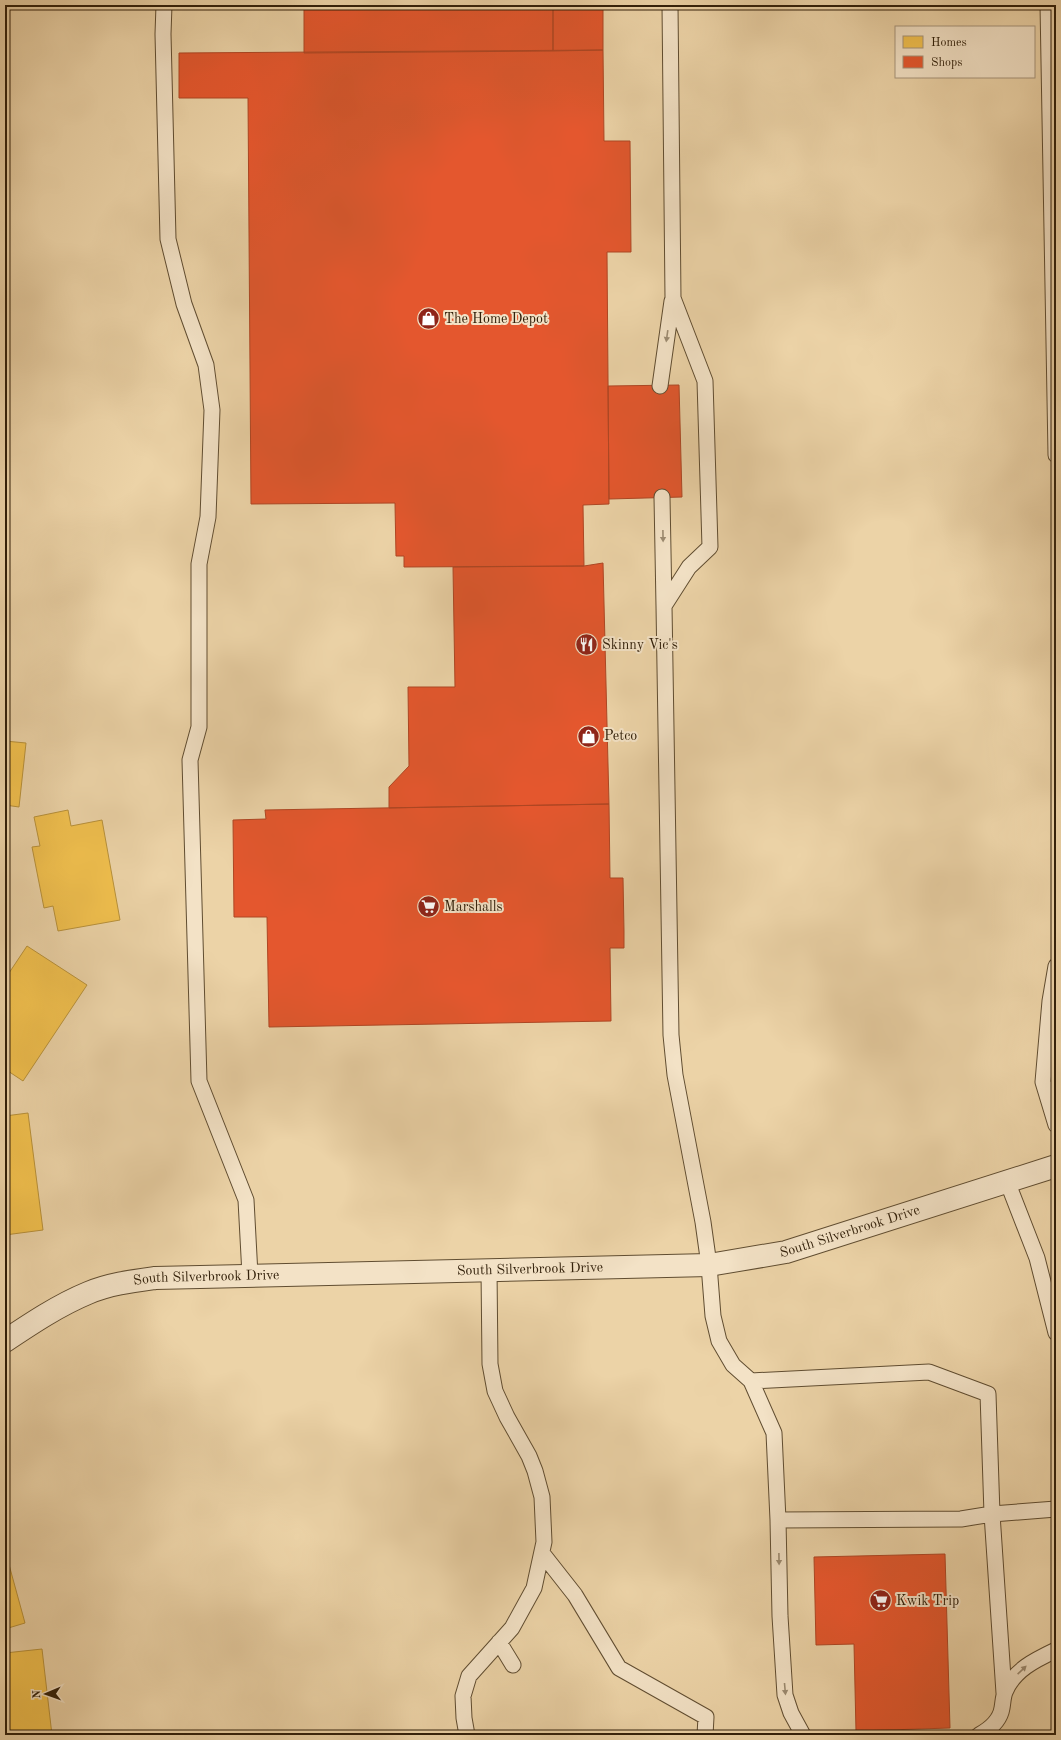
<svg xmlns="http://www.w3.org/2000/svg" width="1061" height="1740" font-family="'Old Standard TT',serif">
  <rect width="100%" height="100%" fill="#ecd3a7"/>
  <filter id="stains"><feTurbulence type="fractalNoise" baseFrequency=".005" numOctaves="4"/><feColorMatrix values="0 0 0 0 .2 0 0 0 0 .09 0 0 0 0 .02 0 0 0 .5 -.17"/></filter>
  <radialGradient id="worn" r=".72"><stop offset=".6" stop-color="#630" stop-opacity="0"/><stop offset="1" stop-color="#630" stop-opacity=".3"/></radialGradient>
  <!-- homes -->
  <path fill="#f2c14e" stroke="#b8913a" d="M5,741L26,743L19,807L5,805Z
    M68,810L71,826L102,820L120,920L58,931L53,906L44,908L32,847L40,846L34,817Z
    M27,946L87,985L23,1081L5,1069V979Z
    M28,1113L43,1230L5,1235V1116Z
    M5,1550L25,1623L5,1629Z
    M42,1649L52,1735H5V1653Z"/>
  <!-- shops -->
  <path fill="#e4572e" stroke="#af4623" d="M304,5H553V51L304,53Z
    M553,5H603V50L553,51Z
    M603,50L604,141H630L631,252H607L609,504L583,505L584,566L404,567V556H396L395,503L251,504L248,98H179V53Z
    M679,385L682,497L609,499L608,386Z
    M603,563L609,804L389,808V787L409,766L408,687H455L453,567L584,566Z
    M609,804L610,878H623L624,931V948H610L611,1021L269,1027L267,917H234L233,820L266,819L265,810Z
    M945,1554L950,1728L856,1731L854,1644L816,1645L814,1557Z"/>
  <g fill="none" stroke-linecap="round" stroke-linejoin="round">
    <defs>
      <path id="service" d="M164,5L163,34L168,239L184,304L206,365L212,410L208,517L199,564V727L190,760L199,1081L246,1200L250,1275
        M670,5L673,298L705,381L710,547L689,567L664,606L671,1035L675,1075L703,1222L709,1265L713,1316L719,1341L733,1365L751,1381L774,1433L778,1520L961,1519L992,1514L1056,1509
        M1048,5L1056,455
        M660,386L672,301
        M662,497L664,606
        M1056,966L1050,1001L1043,1082L1056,1125
        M1007,1181L1037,1258L1056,1333
        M751,1381L929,1372L988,1394L992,1514L1004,1693
        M778,1520L780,1616L785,1695L791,1713L803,1735
        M542,1553L575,1595L619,1668L706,1717L705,1735
        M499,1642L513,1665
        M467,1735L464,1718L463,1696L469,1676L512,1628L534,1588L544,1542L542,1497L535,1471L529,1456L507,1417L495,1391L490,1364L489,1270
        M979,1735C990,1729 1000,1721 1002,1708C1003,1703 1003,1697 1005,1692C1014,1670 1035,1660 1056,1650"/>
      <g id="minor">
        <path id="s1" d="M5,1341C32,1323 59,1305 88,1293C109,1284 133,1281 155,1278L709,1265L786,1252L1056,1166"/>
      </g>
    </defs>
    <!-- service casing -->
    <use href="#service" stroke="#604d31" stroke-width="17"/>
    <!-- minor casing -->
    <use href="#minor" stroke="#604d31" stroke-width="24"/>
    <!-- service -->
    <use href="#service" stroke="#f3e2c6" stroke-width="15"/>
    <!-- minor -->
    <use href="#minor" stroke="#f3e2c6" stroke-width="22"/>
  </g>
  <!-- one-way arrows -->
  <defs><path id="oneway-solid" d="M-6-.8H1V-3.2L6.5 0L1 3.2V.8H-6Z"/></defs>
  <g fill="#9c8b71">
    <use href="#oneway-solid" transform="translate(667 336) rotate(98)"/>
    <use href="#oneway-solid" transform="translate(663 536) rotate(89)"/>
    <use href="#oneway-solid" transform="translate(779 1559) rotate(89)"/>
    <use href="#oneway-solid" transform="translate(1022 1670) rotate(-43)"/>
    <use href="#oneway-solid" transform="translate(785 1689) rotate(85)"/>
  </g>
  <!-- icons -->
  <defs>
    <symbol id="shop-disc" viewBox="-11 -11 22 22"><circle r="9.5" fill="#8f2418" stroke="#f3e2c6"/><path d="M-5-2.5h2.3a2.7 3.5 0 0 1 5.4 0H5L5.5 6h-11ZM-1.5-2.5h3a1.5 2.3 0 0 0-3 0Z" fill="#fff"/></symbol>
    <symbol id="restaurant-disc" viewBox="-11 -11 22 22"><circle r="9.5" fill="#8f2418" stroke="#f3e2c6"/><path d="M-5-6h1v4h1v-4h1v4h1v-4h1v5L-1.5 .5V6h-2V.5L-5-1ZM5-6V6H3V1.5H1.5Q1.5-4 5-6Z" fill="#fff"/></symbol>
    <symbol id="supermarket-disc" viewBox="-11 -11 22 22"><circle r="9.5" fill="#8f2418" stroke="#f3e2c6"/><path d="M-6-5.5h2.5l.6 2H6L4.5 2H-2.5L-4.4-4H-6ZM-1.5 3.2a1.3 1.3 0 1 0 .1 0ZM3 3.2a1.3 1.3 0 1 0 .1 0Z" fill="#fff"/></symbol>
  </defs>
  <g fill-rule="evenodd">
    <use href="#shop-disc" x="416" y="306" width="25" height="25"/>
    <use href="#restaurant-disc" x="574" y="632" width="25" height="25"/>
    <use href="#shop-disc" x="576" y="724" width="25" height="25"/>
    <use href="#supermarket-disc" x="416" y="894" width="25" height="25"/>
    <use href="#supermarket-disc" x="868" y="1588" width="25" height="25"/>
  </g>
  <g text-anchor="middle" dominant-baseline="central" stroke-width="4" stroke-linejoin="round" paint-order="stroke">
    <!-- poi labels -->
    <g font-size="14" fill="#32200a" stroke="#f3e2c6" text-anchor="start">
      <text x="444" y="319">The Home Depot</text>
      <text x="602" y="645">Skinny Vic's</text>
      <text x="604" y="736">Petco</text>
      <text x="444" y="907">Marshalls</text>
      <text x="896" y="1601">Kwik Trip</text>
    </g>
    <!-- street labels -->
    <g font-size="14" fill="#32200a" stroke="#f3e2c6">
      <text stroke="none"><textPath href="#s1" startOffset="864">South Silverbrook Drive</textPath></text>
      <text stroke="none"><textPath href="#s1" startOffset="540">South Silverbrook Drive</textPath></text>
      <text stroke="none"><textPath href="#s1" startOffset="216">South Silverbrook Drive</textPath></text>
    </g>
  </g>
  <!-- margin -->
  <rect width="1061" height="1740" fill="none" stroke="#ecd3a7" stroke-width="20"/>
  <rect x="6" y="6" width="1049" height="1728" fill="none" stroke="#32200a" stroke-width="2"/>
  <rect x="10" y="10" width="1041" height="1720" fill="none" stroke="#32200a"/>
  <!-- legend -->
  <rect x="895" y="26" width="140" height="52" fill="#f3e2c6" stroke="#a6947b"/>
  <rect x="903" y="36" width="20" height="12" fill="#f2c14e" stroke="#a6947b"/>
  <text x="931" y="46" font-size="12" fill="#32200a">Homes</text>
  <rect x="903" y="56" width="20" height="12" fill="#e4572e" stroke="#a6947b"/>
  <text x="931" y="66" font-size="12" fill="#32200a">Shops</text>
  <!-- north arrow -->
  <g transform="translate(46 1694) rotate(268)" stroke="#f3e2c6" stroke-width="3" paint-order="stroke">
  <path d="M0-3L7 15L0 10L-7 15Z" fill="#32200a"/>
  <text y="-6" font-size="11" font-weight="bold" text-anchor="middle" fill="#32200a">N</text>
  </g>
  <rect width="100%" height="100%" filter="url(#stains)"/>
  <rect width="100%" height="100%" fill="url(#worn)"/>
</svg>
